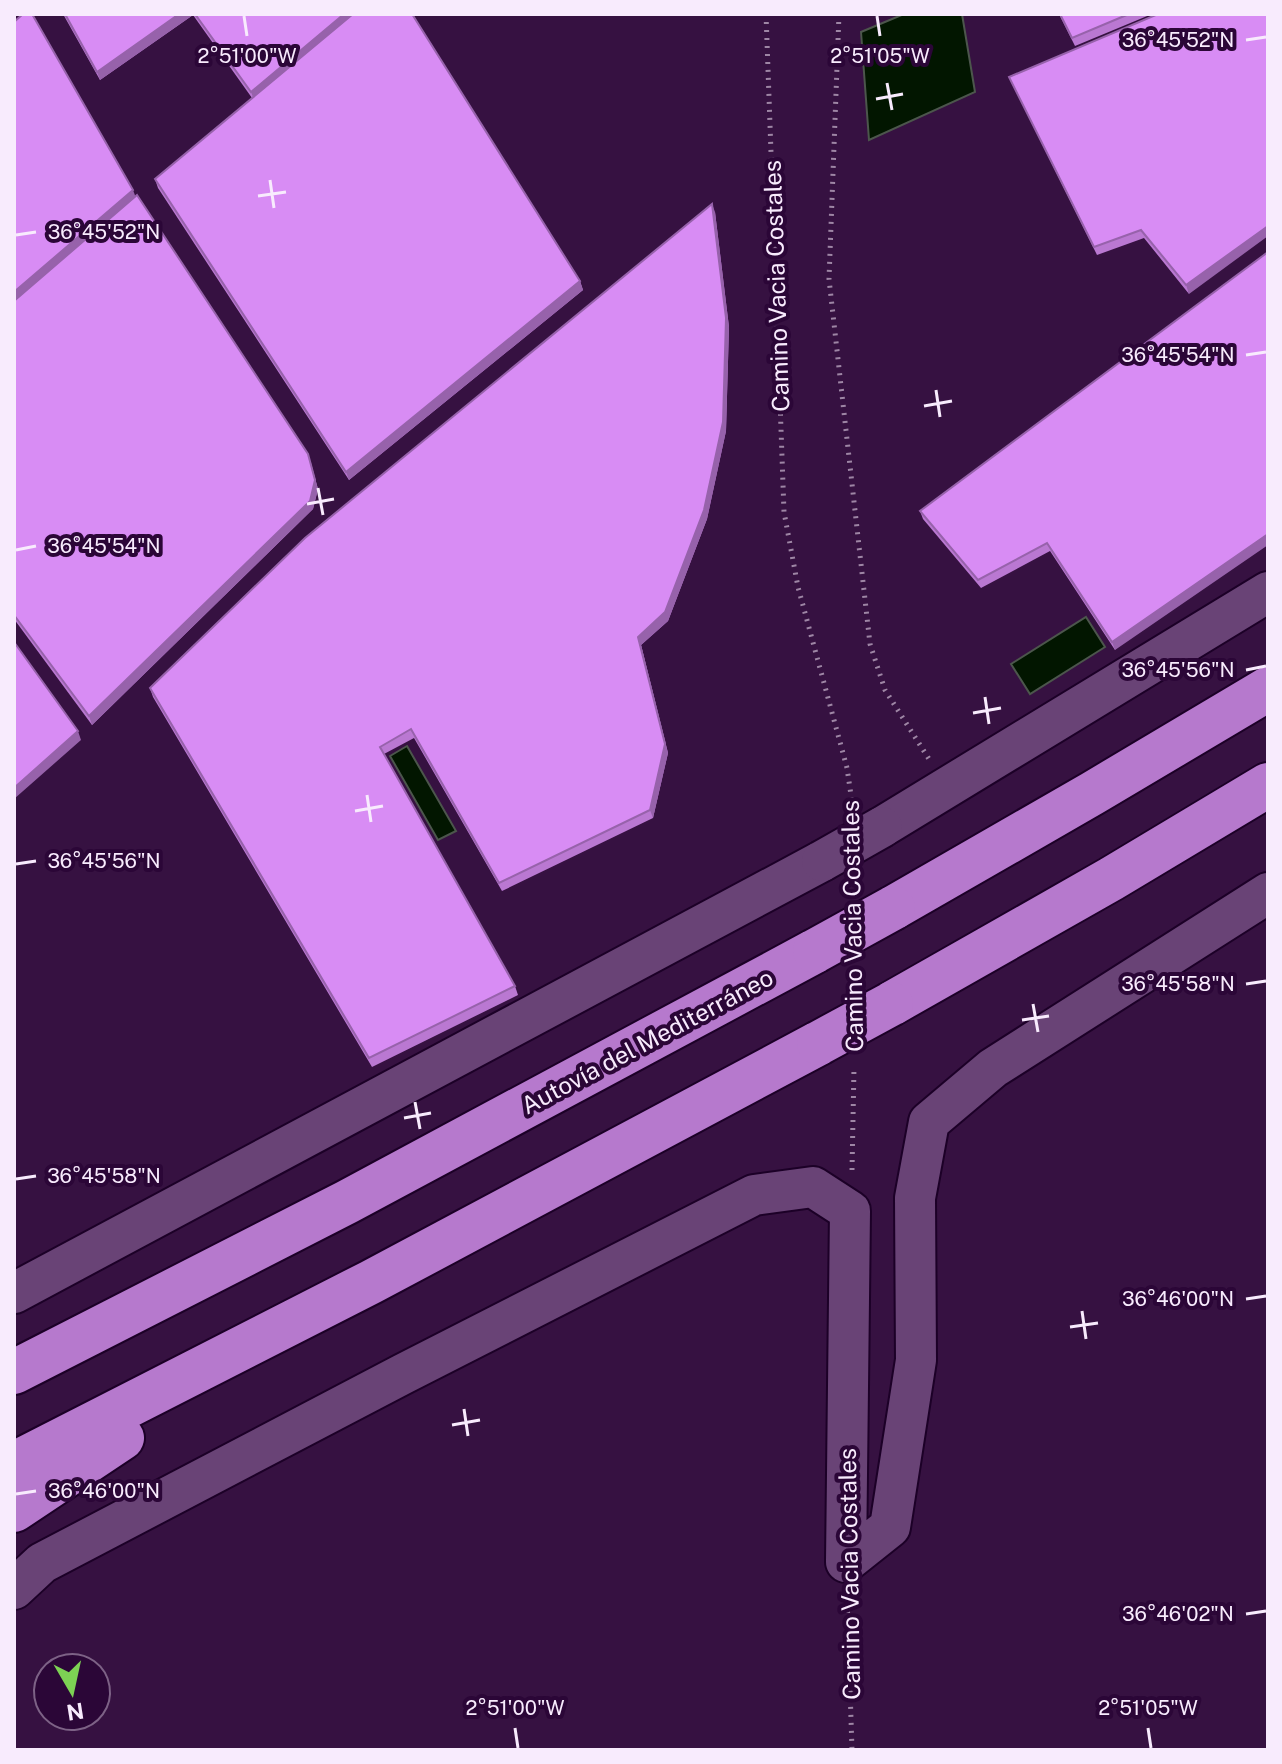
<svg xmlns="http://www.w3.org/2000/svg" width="1282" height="1764" font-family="'Public Sans',sans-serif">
  <rect width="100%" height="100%" fill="#361141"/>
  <!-- water -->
  <path fill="#021600" stroke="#4c564c" stroke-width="2" d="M904,14H962L975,92L869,140L861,32Z
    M1086,617L1105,647L1030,694L1011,664Z
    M407,746L456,831L438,840L390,756Z"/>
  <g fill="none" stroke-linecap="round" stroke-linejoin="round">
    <defs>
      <path id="street" d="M882,827L1268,592
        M14,1293L822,861
        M846,1562L890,1527L916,1360L915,1198L929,1122L993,1068L1268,893
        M14,1589L42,1563L403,1374L754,1195L813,1187L850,1211L846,1562"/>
      <path id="highway" d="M893,908L1093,793L1268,689
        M891,1004L1111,879L1268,785
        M14,1372L347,1202L815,951
        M14,1464L371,1282L819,1043
        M14,1510L122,1438"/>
    </defs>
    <!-- street casing -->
    <use href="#street" stroke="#1c0027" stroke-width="44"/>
    <!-- highway casing -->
    <use href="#highway" stroke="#1c0027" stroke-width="48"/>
    <!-- path -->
    <path stroke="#9e86a5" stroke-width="5" stroke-dasharray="2 6" stroke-linecap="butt" d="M766,14L784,512L798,587L847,768L852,802
      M839,14L829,279L870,644L885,690L929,759
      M852,1170L854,1068
      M847,1595L852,1750"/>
    <!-- street -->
    <use href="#street" stroke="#694376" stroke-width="40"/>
    <!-- highway -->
    <use href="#highway" stroke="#b679cd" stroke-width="44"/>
    <defs>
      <path id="street-bridge" d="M822,861L882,827"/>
      <path id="highway-bridge" d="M815,951L893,908
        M819,1043L891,1004"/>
    </defs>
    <!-- street-bridge casing -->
    <use href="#street-bridge" stroke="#1c0027" stroke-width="44" stroke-linecap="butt"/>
    <!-- highway-bridge casing -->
    <use href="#highway-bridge" stroke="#1c0027" stroke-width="48" stroke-linecap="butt"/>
    <!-- street-bridge -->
    <use href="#street-bridge" stroke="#694376" stroke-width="40"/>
    <!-- highway-bridge -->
    <use href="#highway-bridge" stroke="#b679cd" stroke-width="44"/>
  </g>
  <!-- wall -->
  <path fill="#ba78d2" d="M63,14H412L580,281L583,290L349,480L158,188L155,179L252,98L193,15L100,80Z
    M1059,14H1152L1075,46Z
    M1158,14L1189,294L1144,238L1097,255L1009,77Z
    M14,22L135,197L311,463L318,489L313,509L92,725L14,619Z
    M715,212L729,327L726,431L707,519L668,621L641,645L668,753L653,818L502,891L414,738L384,754L515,986L518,995L372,1067L153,697L150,688Z
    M1268,252L1115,650L1050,551L981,588L923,519L920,511Z"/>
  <!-- shaded-wall -->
  <path fill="#9762ab" d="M179,14L193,15L100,80L97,72Z
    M344,14H357L254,100L251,92Z
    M133,190L136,198L14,303V292Z
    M712,204L715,212L729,327L726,431L707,519L668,621L641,645L668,753L653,818L650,810L638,637Z
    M1268,226V236L1189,294L1186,285Z
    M580,281L583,290L349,480L346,472Z
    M308,454L318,489L313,509L92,725L89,716Z
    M1268,534V545L1115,650L1112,642Z
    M78,731L81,740L14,799V788Z"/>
  <!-- building -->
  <path fill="#d88cf4" stroke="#9762ab" stroke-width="2" d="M23,14H32L133,190L14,292V22Z
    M65,14H179L97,72Z
    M195,14H344L251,92Z
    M353,14H412L580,281L346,472L155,179Z
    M1060,14H1129L1072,38Z
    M1158,14H1268V226L1186,285L1141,230L1094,247L1009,77Z
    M137,195L308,454L315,480L310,501L89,716L14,615V301Z
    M712,204L726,318L723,422L704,510L665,612L638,637L665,744L650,810L499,883L411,729L380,747L515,986L369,1058L150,688L305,538Z
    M1268,252V534L1112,642L1047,543L978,580L920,511Z
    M14,642L78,731L14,788Z"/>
  <!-- ticks -->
  <path fill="none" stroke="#f8ebfd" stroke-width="3" d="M244,16L247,36M877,16L880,36M1246,40L1266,37M887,83L892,110M876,99L903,94M270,180L274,208M258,196L286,192M16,235L36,232M1246,355L1266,352M936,390L940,417M924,406L952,401M318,488L323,515M307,504L334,499M16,550L36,546M1246,670L1266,666M985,697L989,724M973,713L1001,708M367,795L371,822M355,811L383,806M16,864L36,861M1246,984L1266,981M1033,1004L1038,1032M1022,1020L1049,1016M415,1102L420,1129M404,1118L431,1113M16,1179L36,1176M1246,1299L1266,1296M1082,1311L1086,1339M1070,1327L1098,1323M464,1409L468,1436M452,1425L480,1420M16,1494L36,1491M1246,1614L1266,1611M515,1728L518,1748M1148,1728L1151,1748"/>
  <g text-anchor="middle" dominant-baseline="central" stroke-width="8" stroke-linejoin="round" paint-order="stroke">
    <!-- street labels -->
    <g font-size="24" fill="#f8ebfd" stroke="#2b0637">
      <text transform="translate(776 286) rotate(-92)">Camino Vacia Costales</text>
      <text transform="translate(852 926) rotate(-91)">Camino Vacia Costales</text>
      <text transform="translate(647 1041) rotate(-28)">Autovía del Mediterráneo</text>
      <text transform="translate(849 1574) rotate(-91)">Camino Vacia Costales</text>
    </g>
  </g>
  <g font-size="20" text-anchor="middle" fill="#f8ebfd" stroke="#2b0637" stroke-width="8" stroke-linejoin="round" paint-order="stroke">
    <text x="1178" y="47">36°45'52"N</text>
    <text x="247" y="63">2°51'00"W</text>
    <text x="880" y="63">2°51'05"W</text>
    <text x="104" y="239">36°45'52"N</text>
    <text x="1178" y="362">36°45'54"N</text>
    <text x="104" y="553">36°45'54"N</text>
    <text x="1178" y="677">36°45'56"N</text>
    <text x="104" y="868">36°45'56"N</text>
    <text x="1178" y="991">36°45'58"N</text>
    <text x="104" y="1183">36°45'58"N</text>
    <text x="1178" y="1306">36°46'00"N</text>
    <text x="104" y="1498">36°46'00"N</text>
    <text x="1178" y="1621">36°46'02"N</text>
    <text x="515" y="1715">2°51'00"W</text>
    <text x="1148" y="1715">2°51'05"W</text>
  </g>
  <!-- border -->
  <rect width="1282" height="1764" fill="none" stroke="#f8ebfd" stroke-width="32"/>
  <!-- north arrow -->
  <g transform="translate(72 1692) rotate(171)"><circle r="38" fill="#2b0637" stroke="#7d6286" stroke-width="2"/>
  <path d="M0-6L14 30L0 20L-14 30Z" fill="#7dd154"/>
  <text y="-12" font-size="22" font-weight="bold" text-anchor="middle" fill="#f8ebfd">N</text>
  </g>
</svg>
